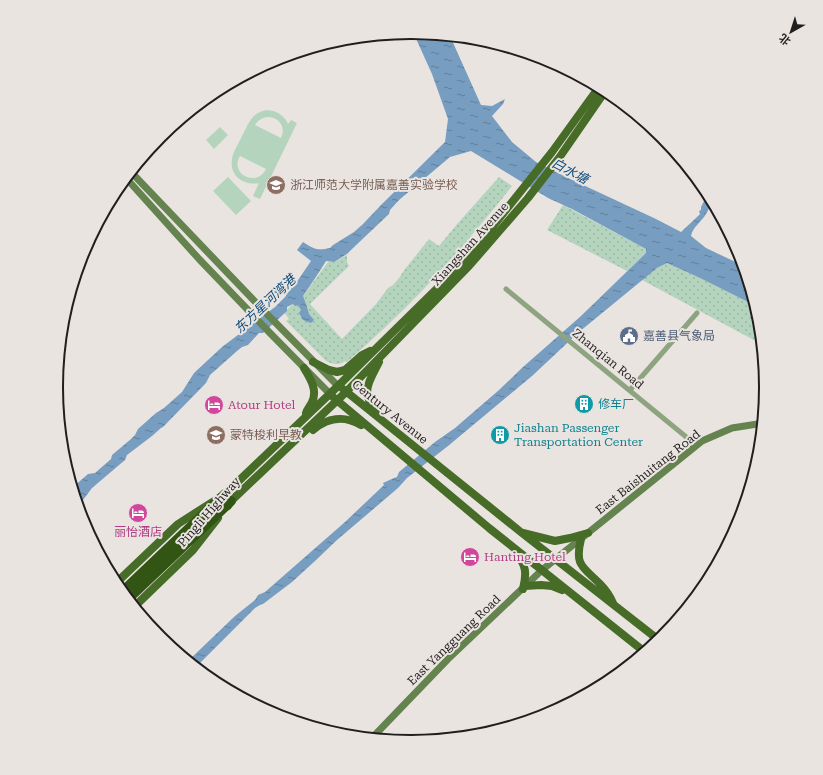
<svg xmlns="http://www.w3.org/2000/svg" width="823" height="775" font-family="'Roboto Serif','Noto Sans SC',serif">
  <defs>
    <pattern id="grass-dots" width="8" height="8" patternUnits="userSpaceOnUse"><rect width="8" height="8" fill="#b4d4be"/><path d="M2 2h.1M6 6h.1" fill="none" stroke="#9ab6a3" stroke-width="1.8" stroke-linecap="round"/></pattern>
    <pattern id="water-ripples" width="26" height="14" patternUnits="userSpaceOnUse"><rect width="26" height="14" fill="#779dc0"/><path d="M2 4q2-2 4 0t4 0M15 11q2-2 4 0t4 0" fill="none" stroke="#617f9b"/></pattern>
  </defs>
  <rect width="100%" height="100%" fill="#eae4e1"/>
  <!-- grass -->
  <path fill="url(#grass-dots)" d="M499,177L512,186C483,223 452,259 420,293C397,317 372,340 347,362L345,361C339,366 332,364 326,361L286,321L289,319L284,312L304,295L328,262H334L347,255V262L349,266L310,304L342,339L376,304L388,288L393,285L399,278L405,269L429,239L439,246L458,223Z
    M563,205L646,249V253L627,271L547,230Z
    M667,263L700,278L756,306L760,318L763,345L642,280L655,269Z"/>
  <!-- garden -->
  <path fill="#b4d4be" fill-rule="evenodd" d="M267,110C277,111 284,115 288,124L291,120L297,123L260,199L253,196L259,183C244,186 229,176 232,159C233,151 239,143 242,136C246,129 249,120 255,115C259,112 262,111 267,110ZM269,117C280,118 286,128 281,138L255,125C258,120 263,117 269,117ZM240,156L266,169C257,188 229,174 240,156Z
    M220,127L228,135L214,149L206,140Z
    M228,177L251,201L236,215L213,191Z"/>
  <!-- water -->
  <path fill="url(#water-ripples)" d="M413,32L450,36L481,105L492,106L505,99L503,104L492,116L512,142L536,162L566,177L656,219L681,232L697,217L700,214L699,211L701,210V207L708,193L712,199C710,204 709,210 706,214C702,221 692,228 691,236L706,248L744,266L756,306L700,278L667,263L657,268L579,332L532,376L448,446L407,478L398,488L337,540L315,561L292,582L263,604L260,605L255,608L195,668L188,661L235,616L255,600L258,595L265,592L345,522L384,485L383,483L394,478L397,477L399,472L435,442L455,428L499,390L523,367L581,316L646,253V249L572,209L548,198L471,151L450,157L399,200L390,210L389,214L352,249L347,254L334,262L326,261C319,273 311,284 303,296L306,304L309,314L314,320L311,323L303,320L299,313L301,310L298,305L295,306L293,304L287,307V311L263,333H259L248,345L242,347L237,351L210,375L206,383L163,427L161,428L152,436L127,455L125,460L92,488L83,500L78,505L72,488L88,474L95,473L111,459L112,455L131,439L135,435L138,429L156,413L164,408L182,392L194,373L222,347L275,307L286,296V295L296,283L311,261L297,250L303,242C314,249 317,251 330,248L333,245L354,232L363,224L382,204L445,142L448,119L432,74Z"/>
  <g fill="none" stroke-linecap="round" stroke-linejoin="round">
    <!-- street -->
    <path stroke="#8ea480" stroke-width="5" d="M506,289L696,445
      M630,390L697,313"/>
    <!-- secondary -->
    <path stroke="#64834e" stroke-width="7" d="M131,172L263,310L338,386
      M126,178L199,259L270,333L330,394
      M371,739L448,659L542,570L702,441L732,428L764,423"/>
    <!-- primary -->
    <path stroke="#466c27" stroke-width="8" d="M313,362L329,370L337,372L345,370L362,355L370,351
      M304,368C310,378 318,390 312,402C311,405 307,409 306,413
      M343,389L522,533L660,641
      M333,397L489,528L646,653
      M376,412C360,391 369,382 379,362
      M313,430C327,418 344,415 361,425
      M228,506L231,501L346,392L469,266L528,198L559,158L606,90
      M523,533L555,541L570,538L588,533
      M581,539C574,567 584,567 601,585C606,590 610,596 613,603
      M516,553C526,565 527,573 523,589
      M115,584L178,524L225,494L338,386L466,260L552,152L599,87
      M525,586L541,585L552,586L562,590
      M134,607L193,550L218,518"/>
    <!-- highway -->
    <path stroke="#325513" stroke-width="10" d="M122,592L225,494
      M128,599L231,501"/>
  </g>
  <!-- icons -->
  <defs>
    <symbol id="school-disc" viewBox="-11 -11 22 22"><circle r="9.5" fill="#8d6e63" stroke="#eae4e1"/><path d="M0-5L7-2L0 1L-7-2ZM-4 1L0 2.5L4 1V4Q0 6-4 4Z" fill="#fff"/></symbol>
    <symbol id="civic-disc" viewBox="-11 -11 22 22"><circle r="9.5" fill="#5c6f8a" stroke="#eae4e1"/><path d="M-.6-6.5H3V-4.5H.6V-3L4-1V1h2V6H-6V1h2V-1L-.6-3ZM-1.2 2.5V6h2.4V2.5Z" fill="#fff"/></symbol>
    <symbol id="building-disc" viewBox="-11 -11 22 22"><circle r="9.5" fill="#0f9aa8" stroke="#eae4e1"/><path d="M-4-6H4V6H1V3H-1V6H-4ZM-2.5-4.3h1.7v1.8h-1.7ZM.8-4.3h1.7v1.8H.8ZM-2.5-1h1.7V.8h-1.7ZM.8-1h1.7V.8H.8Z" fill="#fff"/></symbol>
    <symbol id="hotel-disc" viewBox="-11 -11 22 22"><circle r="9.5" fill="#d1479c" stroke="#eae4e1"/><path d="M-6-4.5h1.5V1H6V5H4.5V3h-9V5H-6ZM-4 0a1.8 1.8 0 1 1 3.6 0ZM.5 0V-2.5h3Q6-2.5 6 0Z" fill="#fff"/></symbol>
  </defs>
  <g fill-rule="evenodd">
    <use href="#school-disc" x="265" y="174" width="22" height="22"/>
    <use href="#civic-disc" x="618" y="325" width="22" height="22"/>
    <use href="#building-disc" x="573" y="393" width="22" height="22"/>
    <use href="#hotel-disc" x="203" y="394" width="22" height="22"/>
    <use href="#school-disc" x="205" y="424" width="22" height="22"/>
    <use href="#building-disc" x="489" y="424" width="22" height="22"/>
    <use href="#hotel-disc" x="127" y="502" width="22" height="22"/>
    <use href="#hotel-disc" x="459" y="546" width="22" height="22"/>
  </g>
  <g text-anchor="middle" dominant-baseline="central" stroke-width="4" stroke-linejoin="round" paint-order="stroke">
    <!-- education labels -->
    <g font-size="12" fill="#785e54" stroke="#eae4e1" text-anchor="start">
      <text x="290" y="185">浙江师范大学附属嘉善实验学校</text>
      <text x="230" y="435">蒙特梭利早教</text>
    </g>
    <!-- street labels -->
    <g font-size="12" fill="#211f1e" stroke="#eae4e1">
      <text transform="translate(470 244) rotate(-48)">Xiangshan Avenue</text>
      <text transform="translate(608 359) rotate(39)">Zhanqian Road</text>
      <text transform="translate(390 412) rotate(39)">Century Avenue</text>
      <text transform="translate(648 472) rotate(-38)">East Baishuitang Road</text>
      <text transform="translate(209 512) rotate(-49)">Pingli Highway</text>
      <text transform="translate(454 640) rotate(-44)">East Yangguang Road</text>
    </g>
    <!-- service labels -->
    <g font-size="12" fill="#4e5e75" stroke="#eae4e1" text-anchor="start">
      <text x="643" y="336">嘉善县气象局</text>
    </g>
    <!-- culture labels -->
    <g font-size="12" fill="#0d838f" stroke="#eae4e1" text-anchor="start">
      <text x="598" y="404">修车厂</text>
      <text x="514" y="428">Jiashan Passenger<tspan x="514" dy="14">Transportation Center</tspan></text>
    </g>
    <!-- hotel labels -->
    <g font-size="12" fill="#b23c85" stroke="#eae4e1" text-anchor="start">
      <text x="228" y="405">Atour Hotel</text>
      <text x="138" y="532" text-anchor="middle">丽怡酒店</text>
      <text x="484" y="557">Hanting Hotel</text>
    </g>
    <!-- water labels -->
    <g font-size="13" font-style="italic" fill="#0f4c7a" stroke="#eae4e1">
      <text transform="translate(570 171) rotate(28)">白水塘</text>
      <text transform="translate(265 304) rotate(-43)">东方星河湾港</text>
    </g>
  </g>
  <!-- crop -->
  <path d="M0 0H823V775H0ZM63 387a348 348 0 1 1 696 0a348 348 0 1 1-696 0Z" fill="#eae4e1" fill-rule="evenodd"/>
  <path fill="none" stroke="#211f1e" stroke-width="2" d="M63 387a348 348 0 1 1 696 0a348 348 0 1 1-696 0Z"/>
  <!-- north arrow -->
  <g transform="translate(791 32) rotate(219)" stroke="#eae4e1" stroke-width="3" paint-order="stroke">
  <path d="M0-3L7 15L0 10L-7 15Z" fill="#211f1e"/>
  <text y="-6" font-size="11" font-weight="bold" text-anchor="middle" fill="#211f1e">北</text>
  </g>
</svg>
